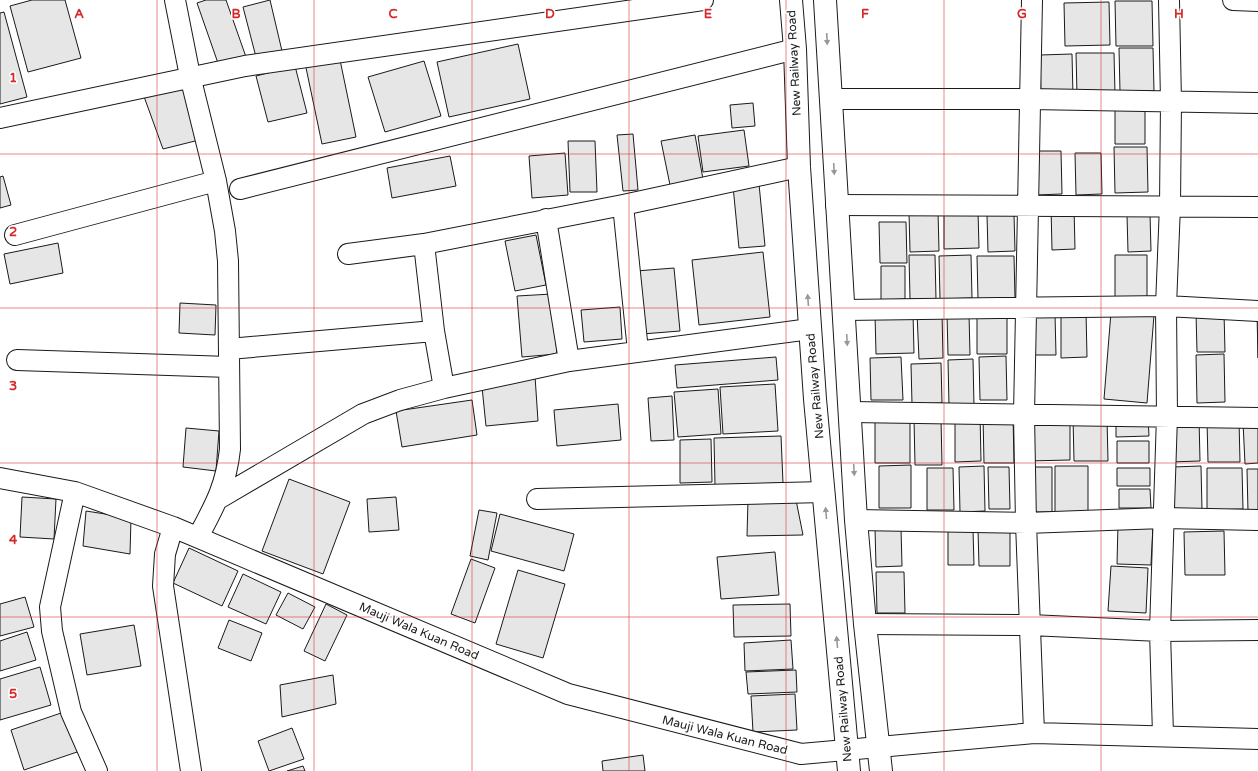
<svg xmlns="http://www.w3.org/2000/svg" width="1258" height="771" font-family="'Varela Round',sans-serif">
  <rect width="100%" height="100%" fill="#fff"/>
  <!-- building -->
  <path fill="#e6e6e6" stroke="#1a1a1a" d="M32,0H65L81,58L28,72L10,6Z
    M206,0H226L246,57L219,66L197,3Z
    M270,0L282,51L256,57L243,7Z
    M1115,1H1152L1153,46H1116Z
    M1109,2L1110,45L1065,46L1064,3Z
    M4,12L27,97L0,104V13Z
    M518,44L530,99L449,117L437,62Z
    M1119,48H1153L1154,91L1120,92Z
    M1076,53H1114L1115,94L1077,95Z
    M1072,54L1073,96H1041L1040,55Z
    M339,55L356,137L322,144L305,63Z
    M424,61L441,116L385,132L368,77Z
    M295,66L307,113L268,122L256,76Z
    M186,85L203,139L163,149L142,91Z
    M753,103L755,126L732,128L730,105Z
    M1115,103H1145V144H1115Z
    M744,130L749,166L703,172L698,136Z
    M633,134L638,190L623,191L617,135Z
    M695,135L703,179L670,185L661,141Z
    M568,141H595L597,192H570Z
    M1114,147H1147L1148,192L1115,193Z
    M1035,151H1061L1062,194L1036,195Z
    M565,153L568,195L532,198L529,156Z
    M1075,153H1101L1102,194L1076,195Z
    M450,156L456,186L392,198L387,168Z
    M3,176L11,205L0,208V177Z
    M759,184L765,246L739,248L733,186Z
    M1051,207H1074L1075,249L1052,250Z
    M938,211L939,251L910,252L909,212Z
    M978,211L979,248L944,249V212Z
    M1014,214L1015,251L988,252L987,215Z
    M1150,214L1151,251L1128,252L1127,215Z
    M879,222H906L907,263H880Z
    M536,235L546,285L515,291L505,241Z
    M58,243L63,273L10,284L4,254Z
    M763,252L770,317L699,325L692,260Z
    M909,255H935L936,299H910Z
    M971,255L972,298L940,299L939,256Z
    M1115,255H1147V297H1115Z
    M977,256H1014L1015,298L978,299Z
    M881,266H905V299L881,300Z
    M674,268L680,331L642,334L636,271Z
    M552,294L557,354L522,357L517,296Z
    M180,303L216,305L215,335L179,333Z
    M620,307L622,339L584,342L581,310Z
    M1061,312H1086L1087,357L1061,358Z
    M1111,312L1154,315L1147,403L1104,399Z
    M1224,312L1225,352H1197L1196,313Z
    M913,313L914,353L876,354L875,314Z
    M917,313H942L943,358L919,359Z
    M947,314H969L970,355H948Z
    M977,314H1007V354H977Z
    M1026,314H1055L1056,355H1027Z
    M1257,314H1258V358Z
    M1224,354L1225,402L1197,403L1196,355Z
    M1006,356L1007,400H980L979,357Z
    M776,357L778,380L677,388L675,365Z
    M901,357L903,400H871L870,358Z
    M973,359L974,406H949L948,360Z
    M941,363L942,403L912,404L911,364Z
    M535,376L538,421L486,426L482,387Z
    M775,384L778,431L723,434L720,387Z
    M718,389L721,434L678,437L674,392Z
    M672,396L674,440L651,441L648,398Z
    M472,400L477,435L402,447L396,411Z
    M618,404L621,440L557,446L554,410Z
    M955,414H980L981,461L955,462Z
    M983,416H1013L1014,463H984Z
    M1116,417H1148L1149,436L1116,437Z
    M1073,418H1107L1108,461H1074Z
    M1199,418L1200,461L1170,462L1169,419Z
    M875,419H910V463H875Z
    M914,419H941L942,465H915Z
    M1027,419H1070V460L1027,461Z
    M1207,420H1239L1240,462H1208Z
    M1258,421V463L1245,464L1243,422Z
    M186,428L219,431L216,471L183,467Z
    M781,436L783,483L715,485L714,438Z
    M711,439L712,482L680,483V440Z
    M1117,441H1149V463H1117Z
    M911,465V508H879V466Z
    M984,466L985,511L960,512L959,467Z
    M1055,466H1088V514H1055Z
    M1201,466L1202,510H1173L1172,467Z
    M988,467H1009L1010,509H989Z
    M1026,467H1052V512H1026Z
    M927,468H953L954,510H927Z
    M1117,468H1150V486H1117Z
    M1207,468H1242L1243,509L1207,510Z
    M1247,469H1258V512H1248Z
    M289,479L350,502L323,574L262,551Z
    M1119,489H1150L1151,508H1119Z
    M22,497L56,499L54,539L20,537Z
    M396,497L399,530L369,532L367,499Z
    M748,500H796L803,535L747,536Z
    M479,510L497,513L488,560L470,556Z
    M86,511L131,518L130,554L83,546Z
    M500,514L574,534L564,571L491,551Z
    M1118,524L1153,525L1151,565L1117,564Z
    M875,528H901L902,566L876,567Z
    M973,530L974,565H948V531Z
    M978,530H1010V566H979Z
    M1224,531L1225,575H1185L1184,532Z
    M189,548L238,571L222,606L173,583Z
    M775,552L779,595L721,599L717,557Z
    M471,559L495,568L475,623L451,614Z
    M1111,566L1148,568L1146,613L1108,611Z
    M518,570L565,584L543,658L496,644Z
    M876,572H904L905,613H877Z
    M243,574L281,592L266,624L228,607Z
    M288,593L315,607L303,629L276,615Z
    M25,597L34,627L0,636V604Z
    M326,604L347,615L325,661L304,651Z
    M790,604L791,636L734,637L733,605Z
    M229,620L262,633L251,661L218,648Z
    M134,625L141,666L87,675L80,634Z
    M27,632L36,660L0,671V641Z
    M791,640L793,669L745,671L744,643Z
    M40,667L51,705L0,720V679Z
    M796,670L797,692L748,694L746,672Z
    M333,675L336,704L282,717L280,685Z
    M795,694L797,730L753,732L751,696Z
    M67,711L80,751L24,770L11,730Z
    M292,728L304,759L269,771L258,741Z
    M643,755L645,771H603L602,761Z
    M303,766L305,771H287Z"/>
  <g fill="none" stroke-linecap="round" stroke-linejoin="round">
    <defs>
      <path id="minor" d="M175,0L190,76L216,181L225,231L228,261L230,449C226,486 215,505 198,537
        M1032,0L1024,415L1026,523L1034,733
        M1233,0L1258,1
        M830,99H1030L1258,103
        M0,118L245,66L703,0
        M240,189L795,49
        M623,205L638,351
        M836,205L1258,207
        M546,219L569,361
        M15,235L216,181
        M424,244L434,331L444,388
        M348,254L424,244L623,205L799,167
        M845,310L1166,306L1258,311
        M229,349L434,331
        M17,360L229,367
        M851,412L1258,418
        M0,478L75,492L173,527L568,694L801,754L1034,733L1258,739
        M75,492L50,607L52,631L71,712L97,771
        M218,499L363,414L400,400L444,388L569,361L810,329
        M537,499L824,492
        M856,520L1026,523L1163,518L1258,520
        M173,527L165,554L163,586L191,771
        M865,624L1030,625L1160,631L1258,630
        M1163,735L1160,631L1167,416L1166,306L1170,205L1171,102L1169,0"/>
      <path id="secondary" d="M791,0L795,49L799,167L815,399L849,771
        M825,0L856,520L865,624L881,771"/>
    </defs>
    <!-- minor casing -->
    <use href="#minor" stroke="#1a1a1a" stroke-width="22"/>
    <!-- secondary casing -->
    <use href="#secondary" stroke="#1a1a1a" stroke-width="24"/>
    <!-- minor -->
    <use href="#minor" stroke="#fff" stroke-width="20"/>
    <!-- secondary -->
    <use href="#secondary" stroke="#fff" stroke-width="22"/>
  </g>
  <!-- one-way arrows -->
  <defs><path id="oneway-solid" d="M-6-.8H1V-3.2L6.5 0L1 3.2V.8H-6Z"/></defs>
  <g fill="#989898">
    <use href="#oneway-solid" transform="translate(827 39) rotate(87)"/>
    <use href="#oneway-solid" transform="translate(834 169) rotate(87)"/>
    <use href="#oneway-solid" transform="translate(808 300) rotate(-94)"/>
    <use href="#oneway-solid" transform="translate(847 340) rotate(87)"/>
    <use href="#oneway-solid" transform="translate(854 470) rotate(87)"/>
    <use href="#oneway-solid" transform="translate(826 513) rotate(-95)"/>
    <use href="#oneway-solid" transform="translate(837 642) rotate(-95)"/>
  </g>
  <!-- grid -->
  <path fill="none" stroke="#d62828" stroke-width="1" stroke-opacity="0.55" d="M157,0V771M314,0V771M472,0V771M629,0V771M786,0V771M944,0V771M1101,0V771M0,154H1258M0,308H1258M0,463H1258M0,617H1258"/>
  <g text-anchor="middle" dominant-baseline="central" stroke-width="3" stroke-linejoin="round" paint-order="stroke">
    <!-- street labels -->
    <g font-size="12" fill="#1a1a1a" stroke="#fff">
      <text transform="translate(794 63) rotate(-93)">New Railway Road</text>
      <text transform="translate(815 386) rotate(-95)">New Railway Road</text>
      <text transform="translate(419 631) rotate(23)">Mauji Wala Kuan Road</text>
      <text transform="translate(843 709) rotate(-95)">New Railway Road</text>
      <text transform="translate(725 735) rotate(14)">Mauji Wala Kuan Road</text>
    </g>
  </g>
  <g font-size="13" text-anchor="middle" font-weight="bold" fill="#d62828" stroke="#fff" stroke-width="3" stroke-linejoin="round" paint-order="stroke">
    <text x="79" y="18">A</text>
    <text x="236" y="18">B</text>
    <text x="393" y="18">C</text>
    <text x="550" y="18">D</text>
    <text x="708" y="18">E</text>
    <text x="865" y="18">F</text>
    <text x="1022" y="18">G</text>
    <text x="1179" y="18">H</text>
    <text x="13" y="82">1</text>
    <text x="13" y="236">2</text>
    <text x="13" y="390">3</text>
    <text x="13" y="544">4</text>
    <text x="13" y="698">5</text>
  </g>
</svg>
